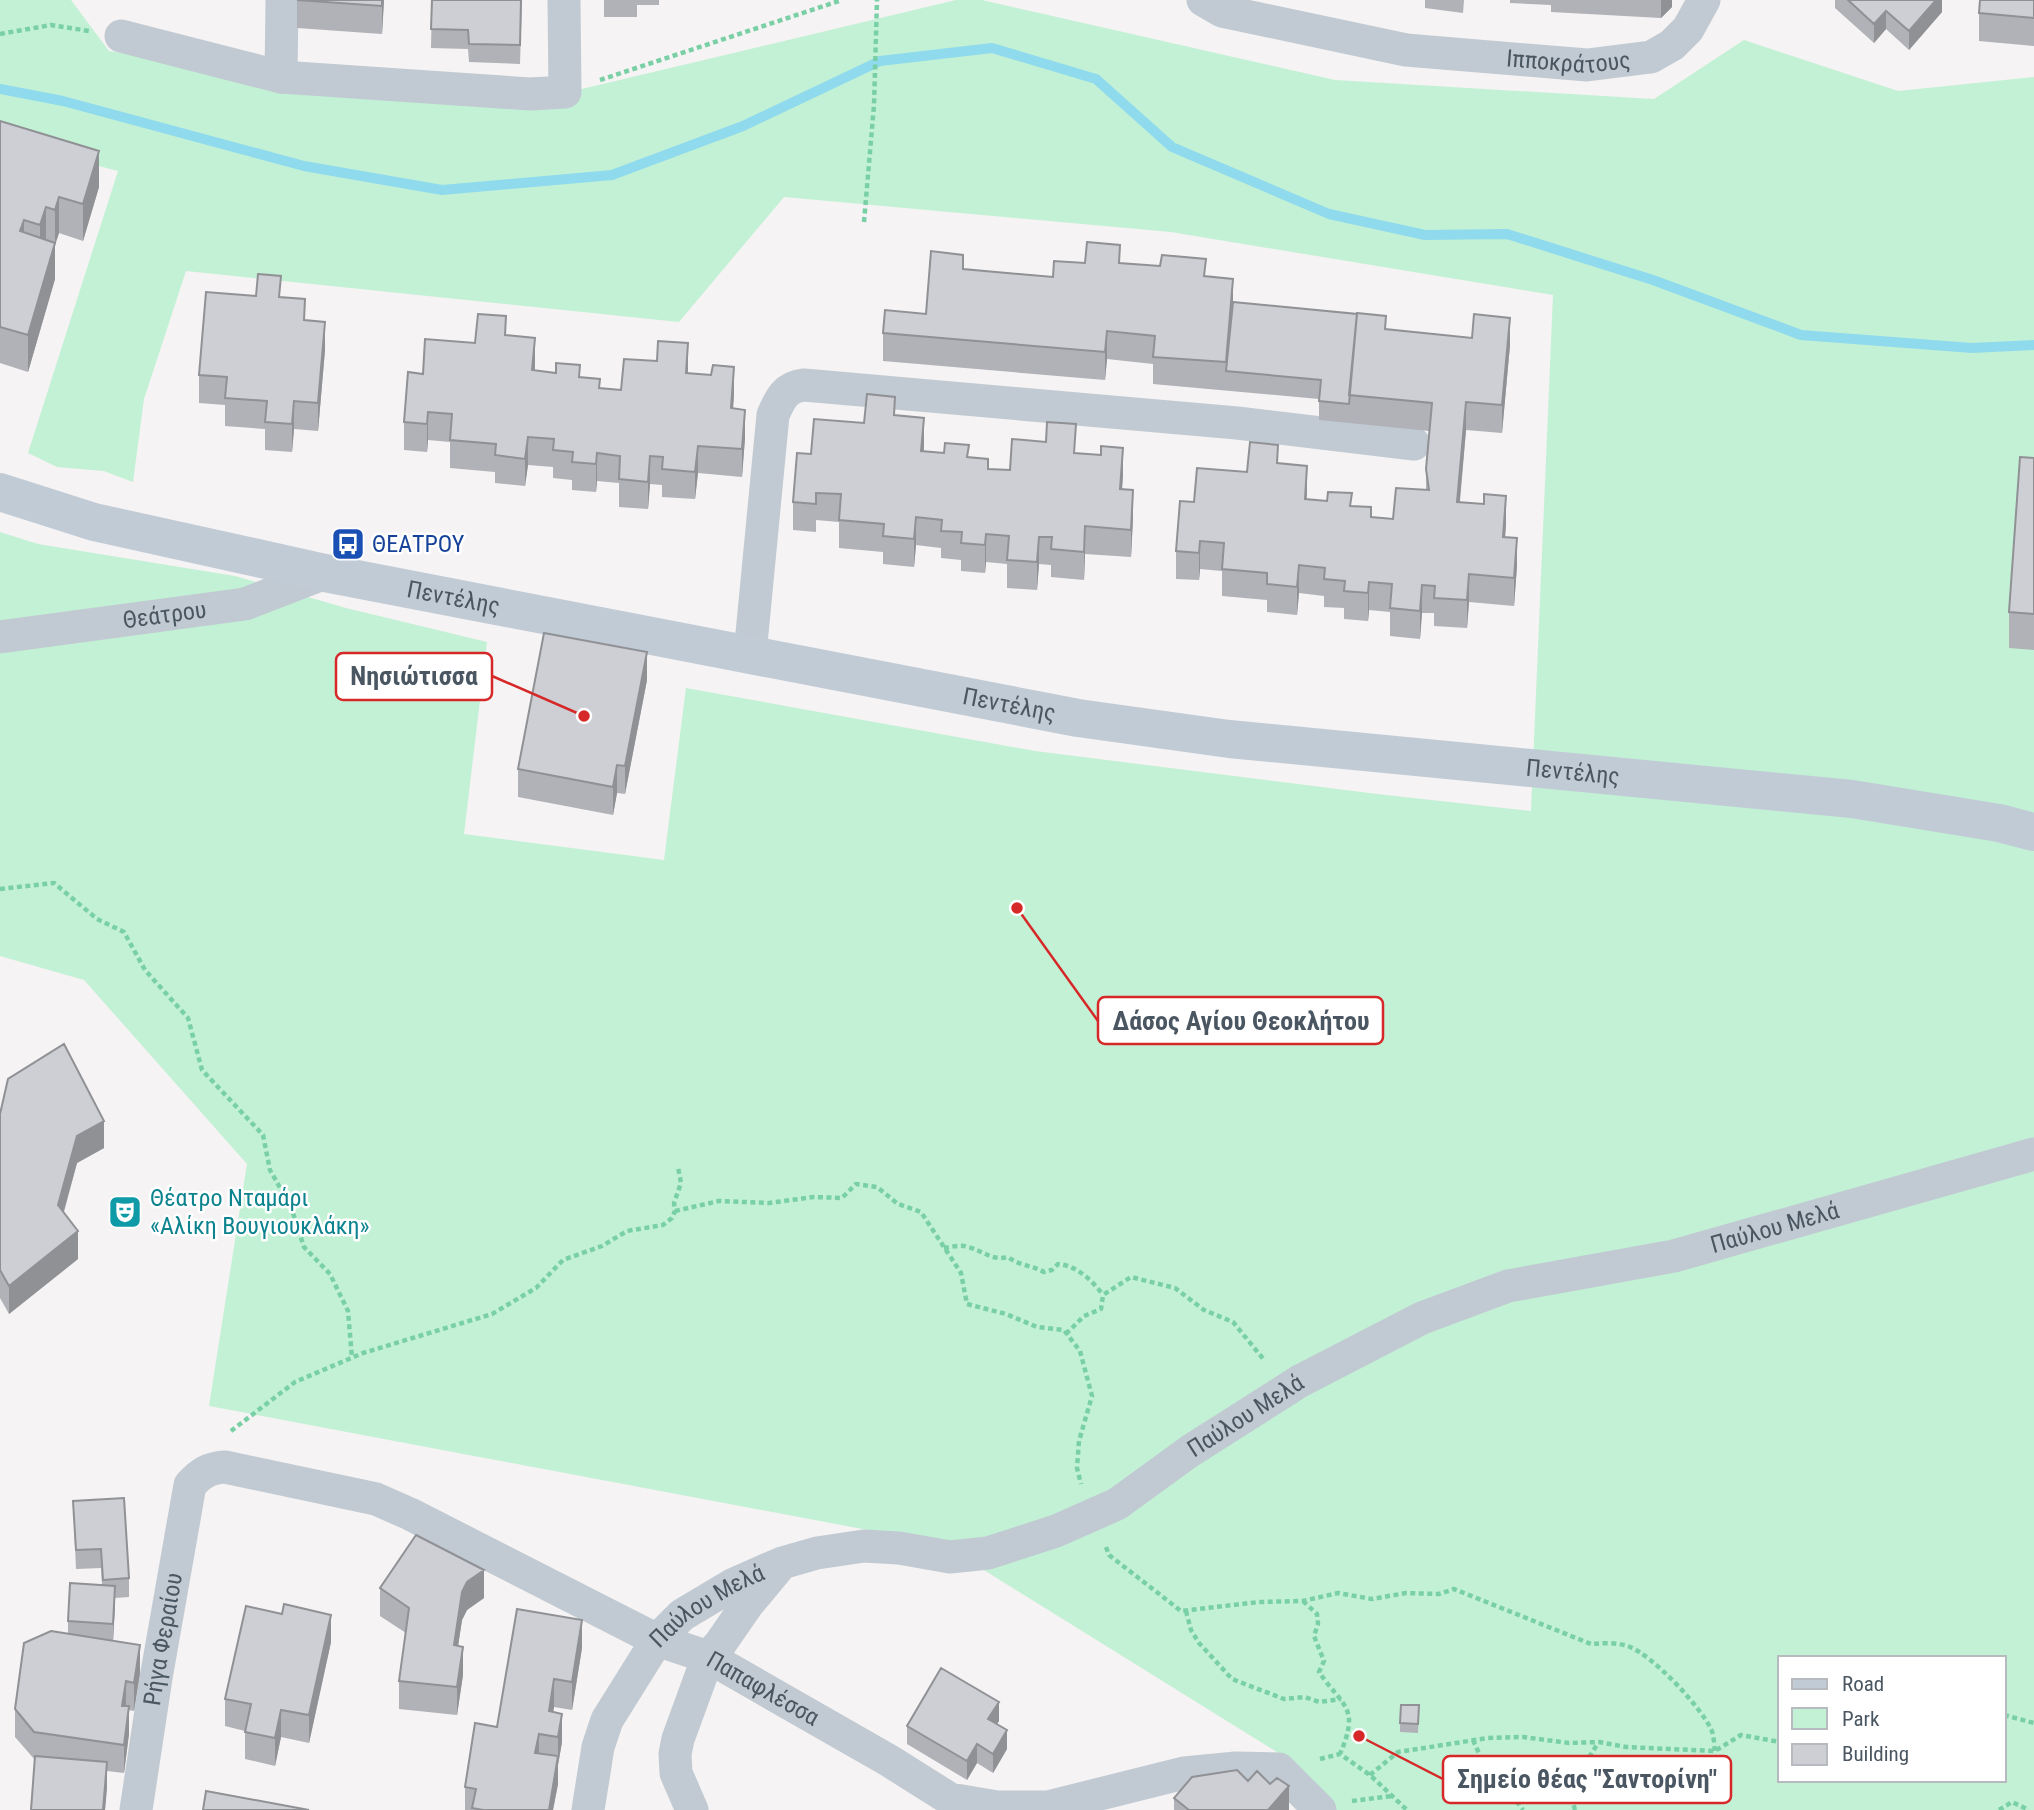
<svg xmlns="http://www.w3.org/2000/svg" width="2034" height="1810" font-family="'Roboto Condensed',sans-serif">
  <rect width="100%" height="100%" fill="#f5f3f3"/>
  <!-- green -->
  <path fill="#c3f1d5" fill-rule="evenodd" d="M0,0H71L109,51L502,108L956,0H982L1335,80L1654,99L1744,40L1898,91L2034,77V1810H1328L1293,1762L942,1544L209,1406L247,1164L84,980L0,956V532L38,544L235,576L346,608L487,642L464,834L664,860L686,688L1035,751L1377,794L1531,811L1553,295L1171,232L784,197L679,322L186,271L144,399L133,482L104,471L57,467L28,453L118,171L0,140ZM1780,1658H2004V1780H1780Z"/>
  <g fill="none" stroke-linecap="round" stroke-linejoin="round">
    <!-- stream -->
    <path stroke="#90daee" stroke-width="10" d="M0,89L63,101L304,166L442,190L612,175L743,126L880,61L992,48L1096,79L1172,147L1329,214L1425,235L1507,234L1653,280L1801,335L1972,348L2034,345"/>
    <!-- path -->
    <path stroke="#7ad0a6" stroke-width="4.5" stroke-dasharray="5 3.5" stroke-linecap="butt" d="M0,34L51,25L89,31
      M600,80L842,0
      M864,222L874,105L877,0
      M0,889L54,883L97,919L124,932L145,970L188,1018L202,1070L263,1135L270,1170L291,1207L304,1247L330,1274L348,1311L352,1358
      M675,1211L719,1201L769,1203L814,1197L842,1198L856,1184L877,1187L898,1204L921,1212L961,1273L967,1304L1006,1314L1037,1327L1064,1330L1080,1351L1092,1396L1079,1441L1077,1468L1081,1484
      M944,1248C952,1247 961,1244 968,1247C984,1251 991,1261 1008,1257C1020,1266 1031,1265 1044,1272L1052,1270L1058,1264C1076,1265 1093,1281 1103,1295
      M1066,1334L1084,1316L1101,1309L1103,1295L1131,1277L1175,1288L1204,1310L1233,1322L1265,1361
      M231,1431L295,1382L363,1353L492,1314L536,1288L563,1260L602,1246L627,1231L663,1225L672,1218L675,1211L674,1203L681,1183L678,1167
      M1106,1547L1109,1555L1181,1611L1259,1602L1303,1601L1338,1593L1372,1599L1406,1593L1439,1594L1454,1589L1591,1644C1603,1643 1618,1642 1630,1647C1653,1656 1700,1706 1711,1729C1714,1735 1714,1744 1715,1751
      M1303,1601L1317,1614L1318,1624L1314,1636L1324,1661L1319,1672C1344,1708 1360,1707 1340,1754
      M1186,1611L1191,1630L1199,1643L1232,1679L1284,1699L1305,1697L1319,1702L1341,1699
      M2004,1715L2034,1723
      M1473,1740L1486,1769L1494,1799L1518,1803L1523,1810
      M1320,1759L1340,1754L1370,1775L1407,1810
      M1370,1775L1398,1752L1488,1738L1523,1737L1569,1743L1599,1742L1626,1747L1715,1751L1741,1735L1780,1742
      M1352,1801L1392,1796
      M1575,1810L1569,1789L1598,1743
      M1999,1810L2012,1802L2029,1810"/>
    <!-- street -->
    <g stroke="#c1cad2" stroke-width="33">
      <path id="s1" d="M1203,0L1222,11L1406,50L1587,65L1651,57L1672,45L1688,29L1704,0"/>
      <path d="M121,36L281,77L282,0"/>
      <path d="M281,77L530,94L565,92L564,0"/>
      <path id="s2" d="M0,637L245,604L325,573"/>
      <path d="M750,654L773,415C780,399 785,387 804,385L1237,423L1414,444"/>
      <path id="s3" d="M136,1810L156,1678L190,1485C201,1473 209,1468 225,1467L376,1499L410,1514L657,1640L708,1657L888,1760L950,1799L997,1807H1048L1184,1773L1236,1768L1279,1769L1320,1810"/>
      <path id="s4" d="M588,1810L598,1747L607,1720L657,1640L682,1615L734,1584L782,1563L817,1553L864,1546L899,1548L950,1557L988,1553L1056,1531L1117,1504L1190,1451L1300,1381L1422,1318L1508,1286L1674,1256L2034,1154"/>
      <path d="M692,1810L676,1773L675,1754L678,1739L708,1657L720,1644L747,1605L777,1569"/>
    </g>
    <!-- secondary -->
    <path stroke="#c1cbd6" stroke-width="38" id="s5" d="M0,492L94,522L325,573L1078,718L1229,739L1852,799L1999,823L2034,832"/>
  </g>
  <!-- wall -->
  <path fill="#b0b2b7" d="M297,0H384L382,34L297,28Z
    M432,0H522L520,64L469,62L468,49L431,48Z
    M604,0H659V5H637V17H604Z
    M1425,0H1464L1463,13L1425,8Z
    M1510,0H1672V7L1661,18L1551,12V5L1510,3Z
    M1835,0H1942V12L1909,50L1886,29L1874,43L1835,8Z
    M2034,0V46L1979,41V13Z
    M0,121L99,187L83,241L59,233L55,245V279L28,372L0,363Z
    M1085,263H1120L1206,276L1233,302L1386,329L1510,345L1502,433L1466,430L1460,502L1506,524L1505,537L1517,566L1514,606L1469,602L1467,628L1434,626V613H1422L1420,639L1390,636V612L1369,610L1368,621L1344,619V608L1324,607V596L1299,593L1297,615L1267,612V600L1222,596V571L1200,569L1199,580L1176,579V551L1194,502L1247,472L1278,464L1307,499L1352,506L1371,517L1393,519L1426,490V469L1429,431L1319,420V399L1153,384V364L1107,359L1105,380L883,361V333L926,314L963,269L1053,277Z
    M281,297L305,320L325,350L318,431L294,429L292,452L265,450V429L225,426V405L199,403V375Z
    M506,335L535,365V371L580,377L600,388L621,390L688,373L734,395L733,408L745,438L742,477L698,473L695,499L662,497V485L650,484L648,509L619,507V483L597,481L596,492L572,490V480L553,478V467L528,465L525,486L495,483V472L450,468V442L428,440L427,452L404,450V422L423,374L475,343Z
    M895,415L924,446V451L969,457L988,469L1010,470L1076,453L1123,475L1122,489L1133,518L1131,557L1085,554L1084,580L1051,577V565L1039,564L1037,590L1007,588V564L986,562L985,573L961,571V560L941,558V548L916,545L914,567L883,564V552L839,548V522L816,520V532L793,530V502L811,454L864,423Z
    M2034,458V650L2009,648V612Z
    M647,680L625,794L617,793L613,815L518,797V769Z
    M0,1114L104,1148L77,1163L64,1212L78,1259L9,1314L0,1298Z
    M73,1501L129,1578V1597L115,1598L113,1641L140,1673L134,1711L129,1710V1734L124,1773L107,1771L105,1810H31L35,1760L15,1737V1709L68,1634V1621L102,1585L101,1568L76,1569Z
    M380,1588L484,1598L467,1610L462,1620L458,1646L463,1675L457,1715L399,1709V1681L406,1633L380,1616Z
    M331,1642L309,1743L281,1737L275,1766L245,1759V1731L225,1726V1699Z
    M582,1648L572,1710L554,1707L553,1712L562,1742L558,1765V1784L553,1810H465V1787L497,1727Z
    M1419,1705L1418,1733L1400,1732V1723Z
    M999,1721L997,1724L1007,1749L993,1773L977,1763L967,1780L907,1744V1726Z
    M1248,1781L1289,1810H1174V1798Z"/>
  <!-- shaded-wall -->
  <path fill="#909195" d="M382,0H384L382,34Z
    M1661,0H1672V7L1661,18Z
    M1936,0H1942V12L1909,50V31Z
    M1886,11V29L1874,43V24Z
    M99,151V187L83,241V204Z
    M59,197V233L55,245V279L28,372V335L55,243V210Z
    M46,207V243L40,261V225Z
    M24,220V256L20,231Z
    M1233,279V307L1226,371V362Z
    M1510,318V345L1502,433V405Z
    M325,322V350L318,431V403Z
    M1107,331V359L1105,380V352Z
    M535,338V365L532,398V370Z
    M688,343V371L686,401V373Z
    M734,367V395L731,436V408Z
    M294,401V429L292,452V424Z
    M1466,402V430L1457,530V502Z
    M745,410V438L742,477V449Z
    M428,412V440L427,452V424Z
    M924,418V446L921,479V451Z
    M528,437V465L525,486V459Z
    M698,446V473L695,499V472Z
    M1123,448V475L1120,517V489Z
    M597,453V481L596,492V464Z
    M650,456V484L648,509V482Z
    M1307,466V494L1305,527V499Z
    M1133,490V518L1131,557V530Z
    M1506,496V524L1503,565V537Z
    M916,517V545L914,567V539Z
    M1085,526V554L1084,580V552Z
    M986,534V562L985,573V545Z
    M1039,537V564L1037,590V562Z
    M1517,538V566L1514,606V578Z
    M1200,541V569L1199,580V553Z
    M1299,565V593L1297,615V587Z
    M1469,574V602L1467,628V600Z
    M1369,582V610L1368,621V593Z
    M1422,585V613L1420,639V611Z
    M647,652V680L625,794V766Z
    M617,765V793L613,815V787Z
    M104,1121V1148L77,1163L58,1232V1205L77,1136Z
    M78,1231V1259L9,1314V1286Z
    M484,1570V1598L467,1610L462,1620L454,1673V1645L462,1592L467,1582Z
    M115,1586V1605L113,1642V1624Z
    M331,1615V1642L309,1743V1715Z
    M582,1620V1648L572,1710V1682Z
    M140,1645V1673L134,1711V1683Z
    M463,1647V1675L457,1715V1687Z
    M554,1679V1707L549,1739V1711Z
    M126,1681V1709L122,1706Z
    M999,1702V1721L988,1738V1719Z
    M129,1706V1734L124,1773V1745Z
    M281,1710V1737L275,1766V1738Z
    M562,1714V1742L558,1765V1737Z
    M1007,1730V1749L993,1773V1754Z
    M539,1734V1762L535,1753Z
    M977,1744V1763L967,1780V1761Z
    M558,1756V1784L553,1810H549Z
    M107,1762V1789L105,1810H103Z
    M1289,1786V1810H1268Z"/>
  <!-- building -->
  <path fill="#cdcfd5" stroke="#909195" stroke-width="2" d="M297,0H382V6Z
    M432,0H521L520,45L469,44L468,30L431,29Z
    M1848,0H1936L1909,31L1886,11L1874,24Z
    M1980,0H2034V18L1979,13Z
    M0,121L99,151L83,204L59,197L55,210L46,207L40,225L24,220L20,231L55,243L28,335L0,327Z
    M1087,242L1120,245L1119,263L1160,266L1162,255L1206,259L1204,276L1233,279L1226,362L1153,357L1155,336L1107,331L1105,352L883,333L885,310L926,314L931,251L963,255V269L1053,277L1054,261L1085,263Z
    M258,274L281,276L279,297L305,299L304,320L325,322L318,403L294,401L292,424L265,422L267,401L225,398L227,377L199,375L206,292L256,296Z
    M1233,302L1357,314L1349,404L1319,401L1321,380L1226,371Z
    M1357,313L1386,316L1385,329L1472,338L1474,314L1510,318L1502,405L1466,402L1457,502L1484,504V494L1506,496L1503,537L1517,538L1514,578L1469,574L1467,600L1434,598L1435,586L1422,585L1420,611L1390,608L1392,584L1369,582L1368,593L1344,591L1345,581L1324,579L1325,568L1299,565L1297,587L1267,584V573L1222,569L1224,543L1200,541L1199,553L1176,551L1180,501L1194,502L1197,468L1247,472L1250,442L1278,445L1277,463L1307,466L1305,499L1327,501L1328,492L1352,493L1350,506L1371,507V517L1393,519L1396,488L1429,490L1426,469L1432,403L1349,395Z
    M478,314L506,316L505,335L535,338L532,370L556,373V363L580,365L579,377L600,379L599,388L621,390L624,359L657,361L658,341L688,343L686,373L711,375L713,365L734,367L731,408L745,410L742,449L698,446L695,472L662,469L663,457L650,456L648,482L619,479L620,456L597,453L596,464L572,462L573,452L553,450L554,439L528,437L525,459L495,455L496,444L450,440L452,414L428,412L427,424L404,422L408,372L423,374L425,339L475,343Z
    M867,394L895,397L894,415L924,418L921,451L944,453L945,443L969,445L967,457L988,459V469L1010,470L1012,439L1046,442L1047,422L1076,424L1074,453L1101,455V446L1123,448L1120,489L1133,490L1131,530L1085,526L1084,552L1051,549L1052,537H1039L1037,562L1007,560L1009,536L986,534L985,545L961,543L962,532L941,531L942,520L916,517L914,539L883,536L884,524L839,520L841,494L816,493V504L793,502L797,453L811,454L814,419L864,423Z
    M2020,457L2034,458V614L2009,612Z
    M544,633L647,652L625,766L617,765L613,787L518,769Z
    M64,1044L104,1121L77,1136L58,1205L78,1231L9,1286L0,1270V1114L8,1079Z
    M124,1498L129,1578L103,1580L101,1549L76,1550L73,1501Z
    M416,1535L484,1570L467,1582L462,1592L454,1645L463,1647L457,1687L399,1681L409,1608L380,1588Z
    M70,1583L115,1586L113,1624L68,1621Z
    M284,1604L331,1615L309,1715L281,1710L275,1738L245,1732L251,1704L225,1699L246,1606L282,1614Z
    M517,1609L582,1620L572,1682L554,1679L549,1711L562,1714L558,1737L539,1734L535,1753L558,1756L549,1810H483L472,1808L476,1789L465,1787L475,1723L497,1727Z
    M51,1631L140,1645L134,1683L126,1681L122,1706H129L124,1745L34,1732L15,1709L24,1643Z
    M941,1668L999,1702L988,1719L1007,1730L993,1754L977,1744L967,1761L907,1726Z
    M1401,1705H1419L1418,1724L1400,1723Z
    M35,1756L107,1762L103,1810H31Z
    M1237,1770L1248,1781L1257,1771L1270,1784L1277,1778L1289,1786L1268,1810H1189L1174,1798L1192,1777Z
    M206,1791L309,1810H203Z"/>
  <!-- icons -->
  <defs>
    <symbol id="bus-square" viewBox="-11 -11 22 22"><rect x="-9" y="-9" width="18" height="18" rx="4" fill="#1a4fb4" stroke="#fff"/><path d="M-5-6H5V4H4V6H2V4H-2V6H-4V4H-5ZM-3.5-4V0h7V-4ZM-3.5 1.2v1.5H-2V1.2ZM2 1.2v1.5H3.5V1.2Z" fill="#fff"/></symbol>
    <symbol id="theatre-square" viewBox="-11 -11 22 22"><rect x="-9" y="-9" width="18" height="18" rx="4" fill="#0f9aa8" stroke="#fff"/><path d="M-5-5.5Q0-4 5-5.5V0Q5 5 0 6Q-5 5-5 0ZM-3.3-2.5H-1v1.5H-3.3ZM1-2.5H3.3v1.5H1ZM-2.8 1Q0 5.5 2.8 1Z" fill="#fff"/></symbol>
  </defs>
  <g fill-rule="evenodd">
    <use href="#bus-square" x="329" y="525" width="38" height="38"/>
    <use href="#theatre-square" x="106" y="1193" width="38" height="38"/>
  </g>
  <g text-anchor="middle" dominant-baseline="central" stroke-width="5" stroke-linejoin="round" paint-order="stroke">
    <!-- street labels -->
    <g font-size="24" fill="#4a5661" stroke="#fff">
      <text stroke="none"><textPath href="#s1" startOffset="373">Ιπποκράτους</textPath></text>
      <text stroke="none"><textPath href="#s5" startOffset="466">Πεντέλης</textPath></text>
      <text stroke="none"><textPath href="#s2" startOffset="166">Θεάτρου</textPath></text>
      <text stroke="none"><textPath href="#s5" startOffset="1032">Πεντέλης</textPath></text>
      <text stroke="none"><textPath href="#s5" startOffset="1600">Πεντέλης</textPath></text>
      <text stroke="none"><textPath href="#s4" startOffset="1405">Παύλου Μελά</textPath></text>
      <text stroke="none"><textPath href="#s4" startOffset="838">Παύλου Μελά</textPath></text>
      <text stroke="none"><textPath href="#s4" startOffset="248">Παύλου Μελά</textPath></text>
      <text stroke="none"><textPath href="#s3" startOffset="173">Ρήγα Φεραίου</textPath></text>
      <text stroke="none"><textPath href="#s3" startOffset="956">Παπαφλέσσα</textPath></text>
    </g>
    <!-- transit labels -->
    <g font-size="24" fill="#164399" stroke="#fff" text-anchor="start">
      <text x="372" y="544">ΘΕΑΤΡΟΥ</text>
    </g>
    <!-- culture labels -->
    <g font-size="24" fill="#0d838f" stroke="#fff" text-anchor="start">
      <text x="150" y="1198">Θέατρο Νταμάρι<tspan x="150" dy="28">«Αλίκη Βουγιουκλάκη»</tspan></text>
    </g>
  </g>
  <!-- callouts -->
  <path fill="none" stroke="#d62828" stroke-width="2.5" d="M584 716L492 676M1017 908L1098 1021M1359 1736L1443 1779"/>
  <g fill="#d62828" stroke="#fff" stroke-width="2.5">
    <circle cx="584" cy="716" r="7"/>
    <circle cx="1017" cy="908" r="7"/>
    <circle cx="1359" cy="1736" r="7"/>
  </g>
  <g fill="#fff" stroke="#d62828" stroke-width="2.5">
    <rect x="336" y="653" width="156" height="47" rx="7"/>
    <rect x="1098" y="997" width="285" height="47" rx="7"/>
    <rect x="1443" y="1756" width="288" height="47" rx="7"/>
  </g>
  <g font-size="26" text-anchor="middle" font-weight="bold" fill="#4a5661">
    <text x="414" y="685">Νησιώτισσα</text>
    <text x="1241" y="1030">Δάσος Αγίου Θεοκλήτου</text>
    <text x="1587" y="1788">Σημείο θέας "Σαντορίνη"</text>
  </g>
  <!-- legend -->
  <rect x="1778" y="1656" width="228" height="126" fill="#ffffff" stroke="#b7bbc0" stroke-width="2"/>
  <rect x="1792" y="1679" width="35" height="10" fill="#c1cbd6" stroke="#b7bbc0" stroke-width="2"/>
  <text x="1842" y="1691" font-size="21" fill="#4a5661">Road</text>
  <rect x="1792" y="1708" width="35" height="21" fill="#c3f1d5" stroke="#b7bbc0" stroke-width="2"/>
  <text x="1842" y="1726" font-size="21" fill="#4a5661">Park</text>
  <rect x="1792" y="1744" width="35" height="21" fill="#cdcfd5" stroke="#b7bbc0" stroke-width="2"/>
  <text x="1842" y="1761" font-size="21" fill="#4a5661">Building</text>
</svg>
